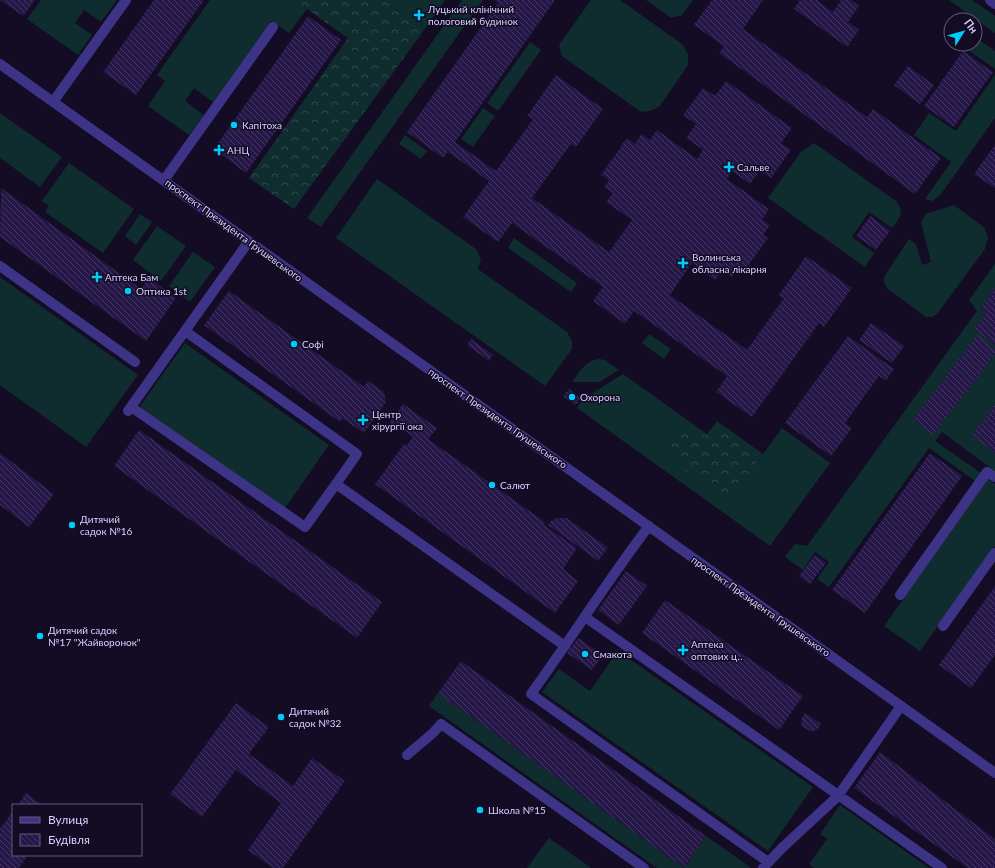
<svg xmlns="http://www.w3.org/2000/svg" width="995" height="868" font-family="Lato,sans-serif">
  <defs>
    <pattern id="forest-crowns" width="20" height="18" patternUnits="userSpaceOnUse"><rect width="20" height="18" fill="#0f2d2f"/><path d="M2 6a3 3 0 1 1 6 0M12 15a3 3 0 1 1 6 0" fill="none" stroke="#314a4e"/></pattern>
    <pattern id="building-back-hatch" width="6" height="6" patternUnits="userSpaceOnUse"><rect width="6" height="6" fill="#251747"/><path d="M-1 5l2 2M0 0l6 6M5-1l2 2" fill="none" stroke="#443863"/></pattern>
  </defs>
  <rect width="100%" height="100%" fill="#130c24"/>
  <!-- grass -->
  <path fill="#0f2d2f" d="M41,0H117L101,22L84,10L75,23L92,35L78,55L27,19Z
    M210,0H294L307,9L289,33L271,21L213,102L194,88L185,101L204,115L189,135L148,106L165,81L157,75Z
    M383,0H445L424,30Z
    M462,0H483L321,227L307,218Z
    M591,0H620L682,44L688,54V65L660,106L650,111L641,112L562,56L559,45Z
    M646,0H693L682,15L671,18Z
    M949,0H972L995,16V33Z
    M975,37L995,51V69L965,48L968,44H975Z
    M530,42L541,50L498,111L487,103Z
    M995,75V118L941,194L933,201L925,199L951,162L914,135L929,113L956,131Z
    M483,108L495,116L473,147L461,139Z
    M0,113L62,157L40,187L0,158Z
    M405,135L427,151L421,159L399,144Z
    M814,143L896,201C905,213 900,217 892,228L869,212L852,237L874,253L865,267L768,198L801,152Z
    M69,163L134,209L103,253L45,212L49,206L42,201Z
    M377,179L476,249L481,259L478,269L567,332L572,341V349L545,386L336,238Z
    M954,205L984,227L988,237L985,249L937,314L932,317H926L888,289L884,283V277L909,239L916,244L922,265L931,262L921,222L926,214Z
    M140,214L152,222L136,245L125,236Z
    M157,226L186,246L161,281L133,260Z
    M514,238L577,283L571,292L508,248Z
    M193,252L215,267L190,302L169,286Z
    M995,264V289L981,308L986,312L974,329L995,345V471L942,432L935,441L981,473L975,481L929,448L829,587L817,579L829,562L815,552L803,570L785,557L795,544L807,546L977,311L969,300Z
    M0,277L138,375L86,447L0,385Z
    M649,334L671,349L664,359L642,343Z
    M185,343L329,445L283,511L138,409Z
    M599,359L605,360L619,370L599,382H572C580,371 585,361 599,359Z
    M623,374L707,434L717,421L763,454L782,428L830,463L770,546L577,408L583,399Z
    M988,479L995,484V546L920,651L884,626Z
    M618,651L813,787L768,851L542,692L559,669L590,691Z
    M438,693L684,868L706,836L750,867V868H657L429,706Z
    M840,805L929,868H814L809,864L827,839L820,834Z
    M549,838L591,868H527Z"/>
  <!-- forest -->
  <path fill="url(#forest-crowns)" d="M294,0H383L424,30L294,209L249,178L348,38Z
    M682,427L702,435L713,436L724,433L734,438L756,457C755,484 750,486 726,496L684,470L664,445L670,433Z"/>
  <!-- building -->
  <path fill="url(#building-back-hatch)" d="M0,0H35L23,16Z
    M154,0H204L136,95L103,72Z
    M494,0H555L455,142L496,171L533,119L527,116L556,75L603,109L576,147L571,144L532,198L609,252L632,220L606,202L613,193L604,187L609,180L601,175L627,138L635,144L641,134L650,140L657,130L697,159L703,150L686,138L696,124L683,115L703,88L715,96L726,81L792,128L781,143L791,150L771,178L760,170L750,184L732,171L727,179L769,209L762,220L770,225L763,235L768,238L742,274L736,271L732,277L722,270L715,280L692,263L670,295L747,350L784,298L779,295L806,256L852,288L824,327L819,323L752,417L716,392L727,376L634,311L625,324L593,301L603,287L512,223L498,242L463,217L489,181L448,152L443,158L407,132L498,3Z
    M712,0H763L743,29L867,117L873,109L941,158L915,194L719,53L724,46L694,25Z
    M800,0H817L833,12L841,0H851L859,6L848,22L859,30L847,47L794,9Z
    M308,16L341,40L246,173L214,149Z
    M963,51L993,72L954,127L924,106Z
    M908,66L934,85L920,104L894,85Z
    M995,145V188L974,174Z
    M1,188L141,289L149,278L176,298L146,341L0,237Z
    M870,216L890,231L876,250L856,236Z
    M995,289V345L974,329L986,312L981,308Z
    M229,291L364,387L368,381L384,392L386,402L364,433L342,418L340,422L204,325Z
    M871,323L904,346L892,363L859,340Z
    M977,335L995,349V354L933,435L913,420Z
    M848,336L894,369L886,381L879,376L845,423L852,428L831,456L785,423Z
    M471,339L493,355L489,361L467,345Z
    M569,389L581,398L575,405L563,396Z
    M403,404L437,428L428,439L545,522L544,525L577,548L563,569L578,581L555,613L375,484L404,444L406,446L413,437L401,428L398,431L389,424Z
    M995,405V453L972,435Z
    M139,430L382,602L357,638L114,466Z
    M0,453L54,494L29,527L0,505Z
    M930,453L962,476L865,613L832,590Z
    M556,518H567L608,548L598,561L548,525L551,521Z
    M815,555L826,563L810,584L799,576Z
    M626,571L647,586L619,625L598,610Z
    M995,586V655L971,688L939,665Z
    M665,600L803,696L779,730L642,633Z
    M578,638L603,655L592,670L567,653Z
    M461,661L706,836L684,868L438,693Z
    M236,703L269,727L249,754L293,786L312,758L345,781L283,868H273L248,850L281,803L236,770L202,817L170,794Z
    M805,713L821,724L818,729L811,732L801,725L802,718Z
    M880,752L995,839V868H968L854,788Z
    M26,793L43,805H18Z
    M13,811V855H28L19,868H0V829Z"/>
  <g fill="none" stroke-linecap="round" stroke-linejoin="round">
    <!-- minor -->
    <path stroke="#3e3487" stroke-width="10" d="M990,0L995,4
      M0,64L995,773
      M53,102L126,0
      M164,180L273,27
      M0,266L135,362
      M185,331L357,454L336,484L565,646
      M131,407L305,527L336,484
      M128,411L249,241
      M649,526C607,581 571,639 531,694L768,862
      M900,595L987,472L995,477
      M585,617L942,868
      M943,626L995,553
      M407,755L433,733L441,724L644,868
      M763,868L782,848L838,796L901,706"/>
  </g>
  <!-- markers -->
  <g fill="#00ccfb" stroke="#130c24" stroke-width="1.5">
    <path d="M417 9h4v4h4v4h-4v4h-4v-4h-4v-4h4z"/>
    <circle cx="234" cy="125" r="4"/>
    <path d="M217 144h4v4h4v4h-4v4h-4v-4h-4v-4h4z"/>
    <path d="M727 161h4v4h4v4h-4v4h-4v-4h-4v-4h4z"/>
    <path d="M681 257h4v4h4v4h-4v4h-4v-4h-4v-4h4z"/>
    <path d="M95 271h4v4h4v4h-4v4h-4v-4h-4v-4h4z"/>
    <circle cx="128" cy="291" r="4"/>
    <circle cx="294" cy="344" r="4"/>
    <circle cx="572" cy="397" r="4"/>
    <path d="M361 414h4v4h4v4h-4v4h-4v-4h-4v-4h4z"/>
    <circle cx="492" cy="485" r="4"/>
    <circle cx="72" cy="525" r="4"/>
    <circle cx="40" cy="636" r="4"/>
    <path d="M681 644h4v4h4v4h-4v4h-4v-4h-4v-4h4z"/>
    <circle cx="585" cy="654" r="4"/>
    <circle cx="281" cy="717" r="4"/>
    <circle cx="480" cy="810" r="4"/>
  </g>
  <g text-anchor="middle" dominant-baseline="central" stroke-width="3" stroke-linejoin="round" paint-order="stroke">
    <!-- poi labels -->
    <g font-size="10" fill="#d9d0ff" stroke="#130c24" text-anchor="start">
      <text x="428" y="9">Луцький клінічний<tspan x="428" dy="12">пологовий будинок</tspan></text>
      <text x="242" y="125">Капітоха</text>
      <text x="227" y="150">АНЦ</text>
      <text x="737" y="167">Сальве</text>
      <text x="692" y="257">Волинська<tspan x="692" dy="12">обласна лікарня</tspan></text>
      <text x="105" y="277">Аптека Бам</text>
      <text x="136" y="291">Оптика 1st</text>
      <text x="302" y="344">Софі</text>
      <text x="580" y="397">Охорона</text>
      <text x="372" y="414">Центр<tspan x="372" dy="12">хірургії ока</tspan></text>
      <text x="500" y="485">Салют</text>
      <text x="80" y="519">Дитячий<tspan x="80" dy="12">садок №16</tspan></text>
      <text x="48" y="630">Дитячий садок<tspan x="48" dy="12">№17 "Жайворонок"</tspan></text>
      <text x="691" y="644">Аптека<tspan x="691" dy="12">оптових ц‥</tspan></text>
      <text x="593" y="654">Смакота</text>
      <text x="289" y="711">Дитячий<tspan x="289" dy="12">садок №32</tspan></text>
      <text x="488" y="810">Школа №15</text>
    </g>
    <!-- street labels -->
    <g font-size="10" fill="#d9d0ff" stroke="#130c24">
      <text transform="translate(234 230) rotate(36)">проспект Президента Грушевського</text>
      <text transform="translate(498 418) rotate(35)">проспект Президента Грушевського</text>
      <text transform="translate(761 606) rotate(35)">проспект Президента Грушевського</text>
    </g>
  </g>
  <!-- legend -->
  <rect x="12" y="804" width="130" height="52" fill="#130c24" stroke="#625a7c"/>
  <rect x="20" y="817" width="20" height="6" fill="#3e3487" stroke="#625a7c"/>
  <text x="48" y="824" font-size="12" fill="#d9d0ff">Вулиця</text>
  <rect x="20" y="834" width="20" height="12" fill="url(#building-back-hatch)" stroke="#625a7c"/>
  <text x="48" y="844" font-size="12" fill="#d9d0ff">Будівля</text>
  <!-- north arrow -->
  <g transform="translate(963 32) rotate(53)"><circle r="19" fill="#130c24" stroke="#625a7c"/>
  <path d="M0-3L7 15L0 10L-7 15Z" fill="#00ccfb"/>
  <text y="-6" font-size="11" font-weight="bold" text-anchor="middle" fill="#d9d0ff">Пн</text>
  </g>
</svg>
